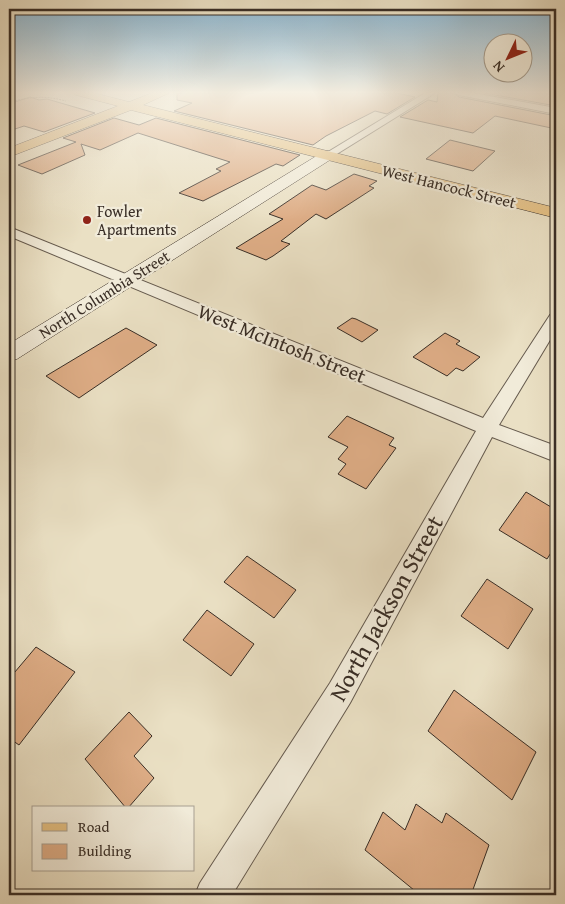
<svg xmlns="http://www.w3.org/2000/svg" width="565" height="904" font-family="'Gentium Book Plus',serif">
  <rect width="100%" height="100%" fill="#eae0c4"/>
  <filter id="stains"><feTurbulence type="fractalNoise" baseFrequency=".004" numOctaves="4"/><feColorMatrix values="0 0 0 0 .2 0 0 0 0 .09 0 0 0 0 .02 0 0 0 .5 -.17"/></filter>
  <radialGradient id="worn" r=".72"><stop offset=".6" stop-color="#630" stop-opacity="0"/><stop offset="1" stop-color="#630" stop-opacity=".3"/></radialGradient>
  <!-- building -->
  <path fill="#dead86" stroke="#392e26" d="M177,93H396L415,97L387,114L375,111L326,136L313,145L174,111L192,103L177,100Z
    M438,93H453L459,97L556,116V129L495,116L473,133L400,117L428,100L437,102Z
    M484,93H556V106Z
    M30,97L39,100L47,99L95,113L44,132L24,126L9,131V104Z
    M114,118L139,125L156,118L300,155L283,166L276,164L203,201L179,193L221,171L216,169L230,162L138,133L100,150L81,144L85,155L42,174L18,165L76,142L63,138Z
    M450,140L495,151L473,171L426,159Z
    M354,174L377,181L369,186L374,188L326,219L316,214L281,241L290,244L273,256L266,260L236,248L283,219L269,214L312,185L326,190Z
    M352,318L356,319L378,330L362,342L337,328Z
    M126,328L157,345L79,398L46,376Z
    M445,333L460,341L456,344L480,357L463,371L456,368L447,376L413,357Z
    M347,416L394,438L389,445L396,448L366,489L338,474L346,464L338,459L348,447L328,437Z
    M526,492L556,510V545L547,559L499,530Z
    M247,556L296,590L274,618L224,582Z
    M487,579L533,609L508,649L461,616Z
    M207,610L254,644L231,676L183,640Z
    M36,647L75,672L19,745L9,738V679Z
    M454,690L536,752L512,800L428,731Z
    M129,712L152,736L134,756L154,778L128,808H126L85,759Z
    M416,804L442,823L446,813L489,845L471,895H420L365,850L383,812L405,830Z"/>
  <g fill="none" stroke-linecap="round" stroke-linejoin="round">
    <defs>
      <path id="street" d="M425,93H435L332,157H324L323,155Z
        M455,93H473L556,108V114L459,95Z
        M9,227L483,418L550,315L556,313V330L499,425L556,446V462L492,437L350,703L232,895H195L200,883L330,683L476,431L9,236Z"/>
      <path id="secondary" d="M328,151L333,152L335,155L333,158L17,359L9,361V344L323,152Z"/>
      <path id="primary" d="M74,93H94L129,102L152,93H169L143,105L556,208V218L131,110L9,157V148L118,106L76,95Z"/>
    </defs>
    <!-- street casing -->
    <use href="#street" stroke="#655a4e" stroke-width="2"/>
    <!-- secondary casing -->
    <use href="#secondary" stroke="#392e26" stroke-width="1"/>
    <!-- primary casing -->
    <use href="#primary" stroke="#392e26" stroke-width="1"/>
    <!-- path -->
    <path stroke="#392e26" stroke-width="1" stroke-dasharray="2 1" stroke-linecap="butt" d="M9,93L10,102
      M9,102C31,97 44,95 66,101"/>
    <!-- street -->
    <use href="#street" fill="#f1ebd9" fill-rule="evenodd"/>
    <!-- secondary -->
    <use href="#secondary" fill="#f1ebd9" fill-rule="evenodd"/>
    <!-- primary -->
    <use href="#primary" fill="#e5c082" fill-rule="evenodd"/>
  </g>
  <!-- sky -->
  <linearGradient id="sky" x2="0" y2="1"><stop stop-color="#88b7d5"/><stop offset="0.42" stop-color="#f6f1e4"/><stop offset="1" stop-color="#f6f1e4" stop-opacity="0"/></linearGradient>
  <rect width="565" height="220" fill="url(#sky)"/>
  <!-- markers -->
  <circle fill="#8f2418" stroke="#f1ebd9" stroke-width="2" cx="87" cy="220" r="5"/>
  <g text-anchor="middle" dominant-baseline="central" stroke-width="4.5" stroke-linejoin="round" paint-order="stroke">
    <!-- far-street labels -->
    <g font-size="16" fill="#392e26" stroke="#f1ebd9">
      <text transform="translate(449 186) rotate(14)">West Hancock Street</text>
      <text transform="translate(104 294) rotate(-32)">North Columbia Street</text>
    </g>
    <!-- far-poi labels -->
    <g font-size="16" fill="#392e26" stroke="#f1ebd9" text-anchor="start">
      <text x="97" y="211">Fowler<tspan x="97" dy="18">Apartments</tspan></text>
    </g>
    <!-- street labels -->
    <g font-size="20" fill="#392e26" stroke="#f1ebd9">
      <text transform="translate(282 343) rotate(22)">West McIntosh Street</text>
    </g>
    <!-- near-street labels -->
    <g font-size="24" fill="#392e26" stroke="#f1ebd9">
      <text transform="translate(386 608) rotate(-61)">North Jackson Street</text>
    </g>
  </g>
  <!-- margin -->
  <rect width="565" height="904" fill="none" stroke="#eae0c4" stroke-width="30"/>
  <rect x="10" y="10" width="545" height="884" fill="none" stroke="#392e26" stroke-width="2.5"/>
  <rect x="15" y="15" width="535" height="874" fill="none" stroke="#392e26"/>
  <!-- legend -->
  <rect x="32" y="806" width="162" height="65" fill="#f1ebd9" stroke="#a79f91"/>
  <rect x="42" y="823" width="25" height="8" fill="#e5c082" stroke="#a79f91"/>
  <text x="78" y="832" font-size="15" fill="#392e26">Road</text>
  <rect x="42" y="844" width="25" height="15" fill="#dead86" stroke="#a79f91"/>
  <text x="78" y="856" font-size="15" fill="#392e26">Building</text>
  <!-- north arrow -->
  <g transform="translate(508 58) rotate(227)"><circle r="24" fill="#f1ebd9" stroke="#a79f91"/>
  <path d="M0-4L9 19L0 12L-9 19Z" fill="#8f2418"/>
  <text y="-8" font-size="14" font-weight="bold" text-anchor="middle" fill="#392e26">N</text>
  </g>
  <rect width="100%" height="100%" filter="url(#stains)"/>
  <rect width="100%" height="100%" fill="url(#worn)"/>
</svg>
